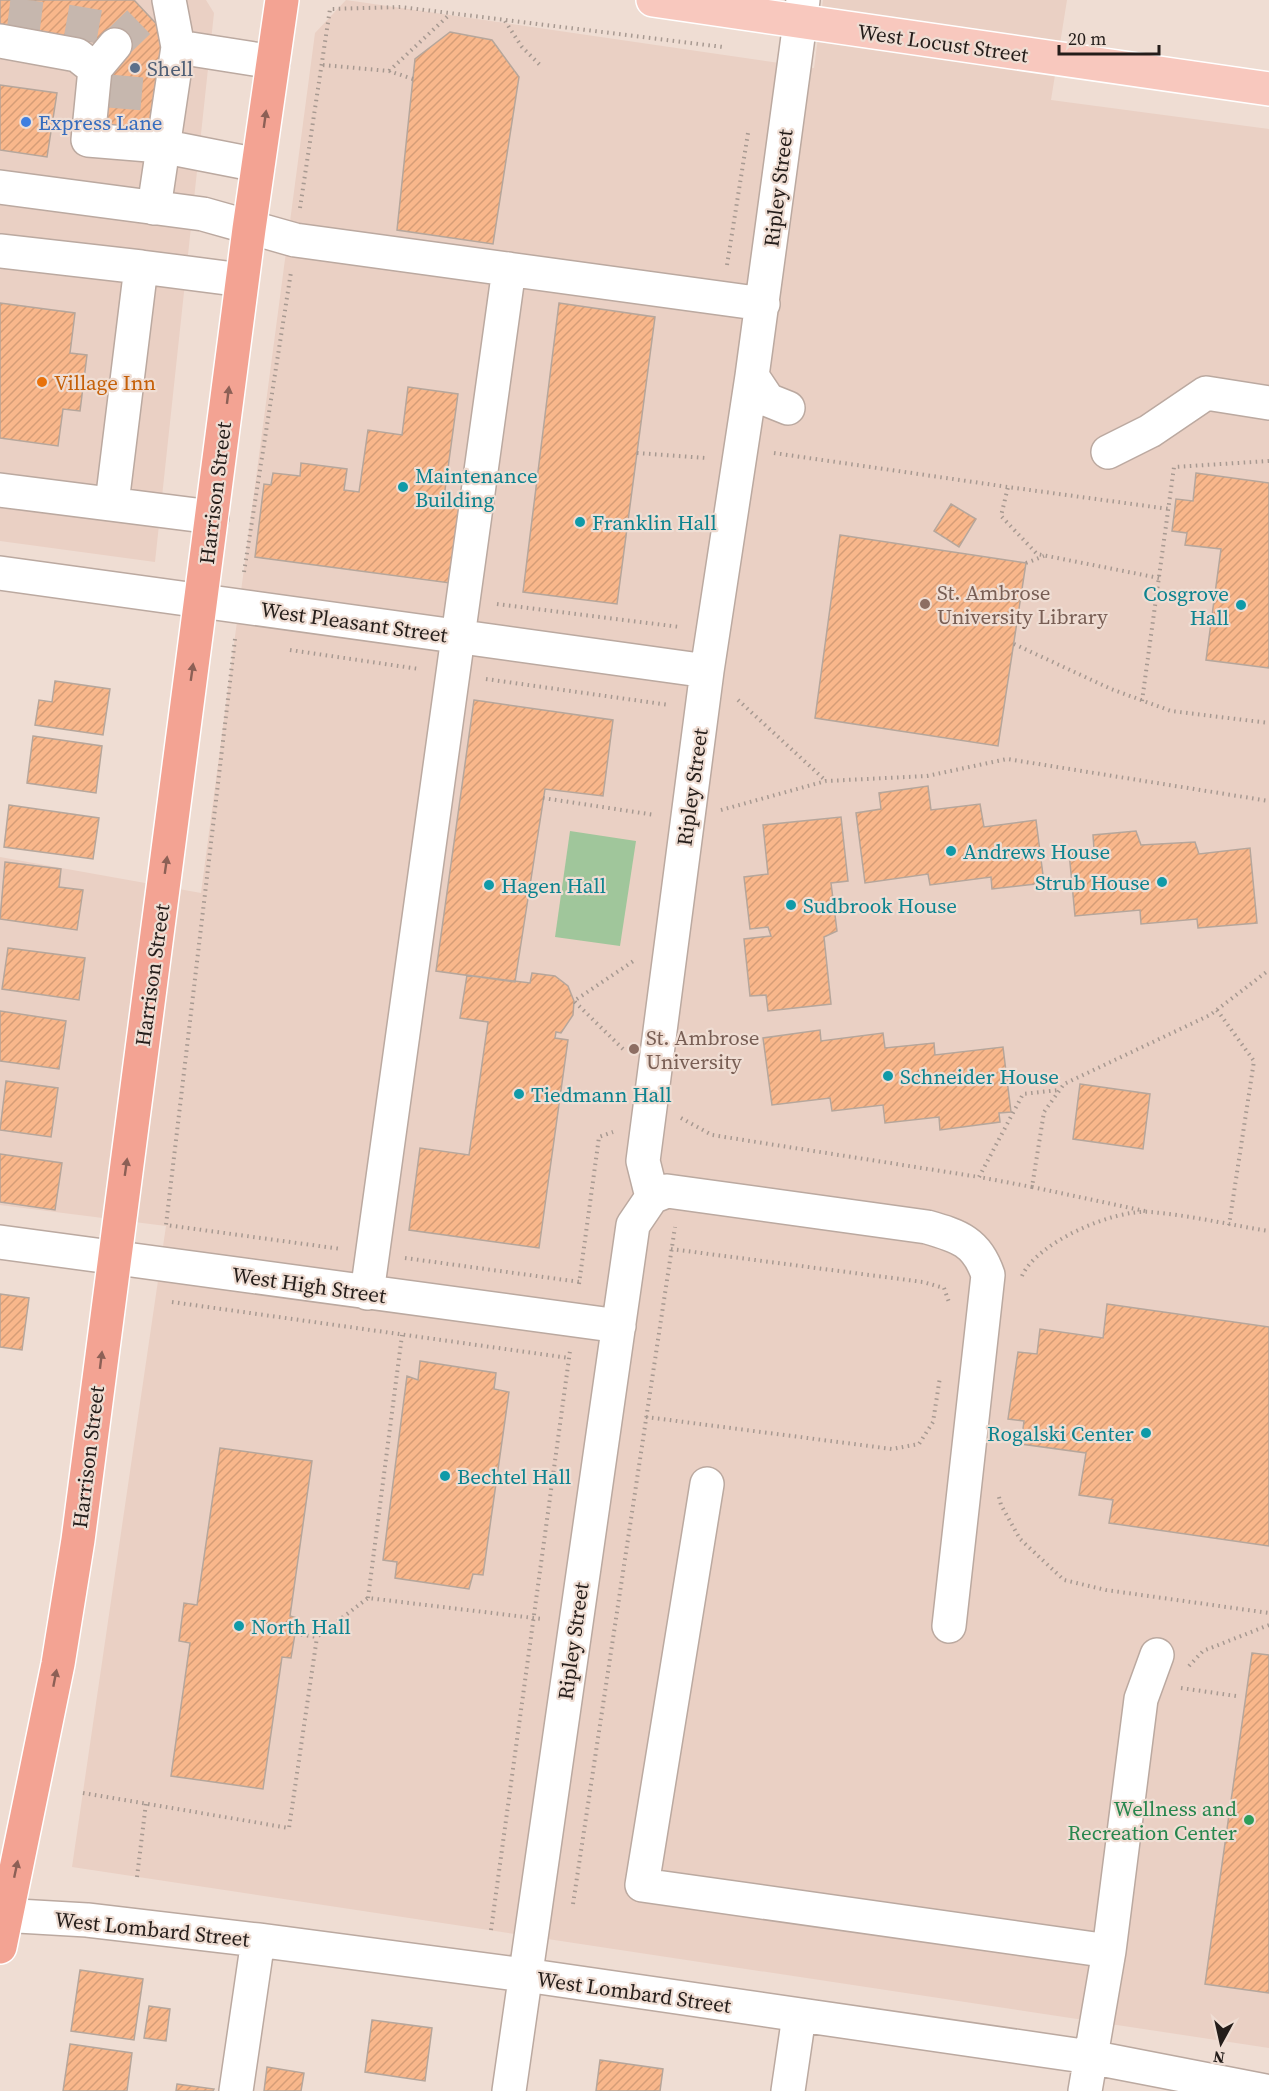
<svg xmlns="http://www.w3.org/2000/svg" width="1269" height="2091" font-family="'Source Serif 4',serif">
  <defs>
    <pattern id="building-hatch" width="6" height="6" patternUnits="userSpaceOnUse" patternTransform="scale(1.5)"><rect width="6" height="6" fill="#f9b78b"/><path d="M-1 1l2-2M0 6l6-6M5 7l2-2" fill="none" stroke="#d59d77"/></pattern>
  </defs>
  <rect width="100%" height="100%" fill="#efddd3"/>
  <!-- built -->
  <path fill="#ead0c4" d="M0,0H206L214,13L155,562L0,541Z
    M346,0L814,68L823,0H1067L1051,100L1269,129V2048L72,1867L166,1226L0,1205V857L201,893L315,33Z"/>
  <!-- pitch -->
  <path fill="#a0c69b" d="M570,831L636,841L620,946L555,937Z"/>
  <!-- building -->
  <path fill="url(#building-hatch)" stroke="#b6a69b" stroke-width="1.5" d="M0,0H134L164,32L149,133L103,127L115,45L0,28Z
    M450,32L492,40L519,77L493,244L397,230L415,59Z
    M0,85L57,93L47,157L0,150Z
    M0,303L75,313L70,353L87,355L80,411L63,409L58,446L0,438Z
    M559,303L655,317L617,604L523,592Z
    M408,387L458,394L443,505L459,508L450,583L255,557L264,484L271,485L273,473L300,476L301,463L347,469L344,490L359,492L368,430L402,435Z
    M1196,473L1269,483V668L1206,660L1221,549L1185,545L1187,533L1172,531L1176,499L1193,501Z
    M951,504L976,519L959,547L934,531Z
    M840,535L1026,563L998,746L815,718Z
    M55,681L110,689L103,735L35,725L39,700L52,702Z
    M474,700L613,720L603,796L545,789L515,982L436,971Z
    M33,736L102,746L96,793L27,783Z
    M928,786L931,810L980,804L984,827L1036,820L1044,883L992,889L991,877L930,885L928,874L865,883L856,813L881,809L879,793Z
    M9,805L99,818L93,859L4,847Z
    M841,817L848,881L831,883L837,931L824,937L831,1004L768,1011L766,995L750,996L744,939L771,936L768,927L750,929L744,877L768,874L763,825Z
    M1136,831L1141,845L1195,842L1199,854L1250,848L1257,923L1198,928L1197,919L1141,924L1140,910L1075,916L1069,852L1094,849L1093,835Z
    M5,862L61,869L59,887L83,890L77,930L0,919Z
    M8,948L85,958L79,1000L2,989Z
    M532,973L555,976L568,986L574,1001L573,1015L561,1033L556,1032L555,1038L568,1040L539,1248L409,1230L420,1148L469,1155L488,1022L460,1018L467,975L530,983Z
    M0,1011L66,1021L59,1069L0,1061Z
    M820,1030L821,1041L883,1033L885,1048L934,1043L935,1055L1003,1047L1011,1112L999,1113L1000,1122L940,1130L939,1117L885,1123L883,1105L832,1111L830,1098L772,1105L763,1038Z
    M6,1081L58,1088L51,1137L0,1130Z
    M1080,1084L1150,1094L1143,1149L1073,1139Z
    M0,1154L62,1163L55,1210L0,1202Z
    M0,1294L29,1298L22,1350L0,1347Z
    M1107,1304L1269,1327V1546L1109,1523L1113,1500L1079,1495L1086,1453L1021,1444L1024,1421L1008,1419L1018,1352L1037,1354L1040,1329L1103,1338Z
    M420,1361L496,1373L494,1389L509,1392L483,1575L473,1574L469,1589L395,1578L397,1562L383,1560L407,1376L418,1380Z
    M220,1448L312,1461L290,1616L297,1618L295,1634L291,1658L282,1657L263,1789L171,1776L190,1643L179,1641L184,1603L197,1605Z
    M1252,1653L1269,1655V1993L1205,1984Z
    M80,1970L143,1979L134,2040L71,2031Z
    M149,2006L170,2009L166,2041L144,2038Z
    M372,2020L432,2028L425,2081L365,2072Z
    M70,2044L132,2053L127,2091H63Z
    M600,2060L663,2069L660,2091H596Z
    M267,2067L304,2073L301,2091H264Z
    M177,2084L214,2089L213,2091H176Z"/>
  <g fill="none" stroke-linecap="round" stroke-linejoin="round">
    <!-- minor-tunnel -->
    <path stroke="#c6b7ae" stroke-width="33" stroke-dasharray="33 16" stroke-linecap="butt" d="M23,32L27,0
      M80,40L87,0
      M115,45L147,14
      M109,91L155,95"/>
    <defs>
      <path id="minor" d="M169,0L178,47
        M0,41L77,55L95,69L88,140L161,146L258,165
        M95,69L115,45
        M0,187L203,214L295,240L763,304
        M154,208L178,47L273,62
        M0,251L141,267L112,503
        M141,267L242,280
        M788,408L768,400L752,376L803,0
        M1108,452L1150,431L1206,393L1269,403
        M0,490L212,517
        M0,573L707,671
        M652,1197L643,1161L707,671L752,376
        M0,1242L619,1326
        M367,1293L509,269
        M707,1484L642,1885L1109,1951
        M0,1915L87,1920L258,1940L525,1975L1090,2057L1265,2091
        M236,2091L258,1940
        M509,2091L633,1225L652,1197L667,1191L927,1227C959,1236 977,1242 988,1275L949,1626
        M788,2091L799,2016
        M1085,2091L1109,1951L1141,1699L1157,1655"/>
      <path id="major" d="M653,0L1269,89"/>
      <path id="highway" d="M0,1947L58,1664L78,1540L249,229L282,0"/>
    </defs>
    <!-- minor casing -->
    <use href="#minor" stroke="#bba9a0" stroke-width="36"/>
    <!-- major casing -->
    <use href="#major" stroke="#fff" stroke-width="36"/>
    <!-- highway casing -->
    <use href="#highway" stroke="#fff" stroke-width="36"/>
    <!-- path -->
    <path stroke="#a79991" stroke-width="4" stroke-dasharray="1.5 4.5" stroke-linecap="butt" d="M505,21L522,47L541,66
      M323,65L389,71L413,79
      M389,71L449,15
      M300,208L330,9L401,7L723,47
      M727,265L748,133
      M637,453L706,458
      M774,453L1008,487
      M1026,563L1044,556
      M244,572L291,272
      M1159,578L1037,554L1001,516L1008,487L1169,509
      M497,604L680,627
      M235,639L166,1225L341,1249
      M1014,644L1111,689L1171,711L1269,723
      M290,650L419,669
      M486,679L669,705
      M738,700L825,780
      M1142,701L1174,467L1269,461
      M543,798L655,815
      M721,810L826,781L927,776L1007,759L1269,801
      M1217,1010L1254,1061L1229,1225
      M623,1049L574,1001L635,960
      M681,1118L712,1135L979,1177
      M1032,1187L979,1177L1023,1094L1059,1090
      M1145,1211L1032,1187L1044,1112L1064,1084L1210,1015L1269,970
      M671,1249L923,1282L944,1288L950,1305
      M405,1258L580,1282
      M1022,1276C1037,1242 1114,1209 1150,1212C1189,1215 1230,1225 1269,1231
      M579,1284L599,1137L613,1132
      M172,1302L569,1358
      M646,1417L892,1449L919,1444L933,1422L940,1377
      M999,1497L1001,1505L1020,1539L1064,1580L1106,1590L1269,1613
      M368,1598L402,1335
      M295,1634L317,1637L368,1598L542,1619
      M1189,1666L1203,1651L1269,1625
      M1181,1688L1236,1696
      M83,1793L289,1828L317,1637
      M137,1877L146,1803
      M573,1904L675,1227
      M491,1930L570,1351"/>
    <!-- minor -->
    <use href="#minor" stroke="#fff" stroke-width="33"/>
    <!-- major -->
    <use href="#major" stroke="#f8c8be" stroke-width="33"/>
    <!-- highway -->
    <use href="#highway" stroke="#f3a393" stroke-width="33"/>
  </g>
  <!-- one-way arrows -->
  <defs><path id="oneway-solid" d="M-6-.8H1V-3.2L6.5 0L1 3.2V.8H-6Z" transform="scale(1.5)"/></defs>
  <g fill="#8c6056">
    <use href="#oneway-solid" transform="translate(265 119) rotate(-82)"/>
    <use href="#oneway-solid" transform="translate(228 395) rotate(-83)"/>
    <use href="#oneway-solid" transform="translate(192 672) rotate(-82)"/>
    <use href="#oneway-solid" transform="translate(166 865) rotate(-82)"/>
    <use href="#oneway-solid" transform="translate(126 1167) rotate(-82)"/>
    <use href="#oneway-solid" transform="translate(101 1360) rotate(-83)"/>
    <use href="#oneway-solid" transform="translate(55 1678) rotate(-79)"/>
    <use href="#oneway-solid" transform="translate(16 1869) rotate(-78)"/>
  </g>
  <!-- markers -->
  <circle fill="#5c6f8a" stroke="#efddd3" stroke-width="2" cx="135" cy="68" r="6"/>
  <circle fill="#3f7fe0" stroke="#efddd3" stroke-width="2" cx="26" cy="122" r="6"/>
  <circle fill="#e8710a" stroke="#efddd3" stroke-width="2" cx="42" cy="382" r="6"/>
  <g fill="#0f9aa8" stroke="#efddd3" stroke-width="2">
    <circle cx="403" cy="487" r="6"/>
    <circle cx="580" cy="522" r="6"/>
    <circle cx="1241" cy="605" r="6"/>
    <circle cx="951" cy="851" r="6"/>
    <circle cx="1162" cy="882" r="6"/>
    <circle cx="489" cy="885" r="6"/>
    <circle cx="791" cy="905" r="6"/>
    <circle cx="888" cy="1076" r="6"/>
    <circle cx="519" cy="1094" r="6"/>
    <circle cx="1146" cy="1433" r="6"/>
    <circle cx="445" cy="1476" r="6"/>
    <circle cx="239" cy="1626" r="6"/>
  </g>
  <g fill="#8d6e63" stroke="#efddd3" stroke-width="2">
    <circle cx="925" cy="604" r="6"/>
    <circle cx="634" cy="1049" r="6"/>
  </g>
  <circle fill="#2e9e5b" stroke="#efddd3" stroke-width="2" cx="1249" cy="1820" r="6"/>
  <g text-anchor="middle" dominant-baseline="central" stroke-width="4.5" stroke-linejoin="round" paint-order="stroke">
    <!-- street labels -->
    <g font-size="21" fill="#241d1a" stroke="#efddd3">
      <text transform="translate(943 43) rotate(8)">West Locust Street</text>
      <text transform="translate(778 188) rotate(-83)">Ripley Street</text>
      <text transform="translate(215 493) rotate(-83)">Harrison Street</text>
      <text transform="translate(354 622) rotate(8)">West Pleasant Street</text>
      <text transform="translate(692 787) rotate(-82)">Ripley Street</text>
      <text transform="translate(152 975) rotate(-82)">Harrison Street</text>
      <text transform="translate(309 1285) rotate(8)">West High Street</text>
      <text transform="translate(88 1457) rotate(-83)">Harrison Street</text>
      <text transform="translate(573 1641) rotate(-82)">Ripley Street</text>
      <text transform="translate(152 1929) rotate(6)">West Lombard Street</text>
      <text transform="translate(634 1992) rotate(8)">West Lombard Street</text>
    </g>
    <!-- service labels -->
    <g font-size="21" fill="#4e5e75" stroke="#efddd3" text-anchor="start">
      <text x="147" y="68">Shell</text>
    </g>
    <!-- shop labels -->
    <g font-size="21" fill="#366cbe" stroke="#efddd3" text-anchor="start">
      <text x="38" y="122">Express Lane</text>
    </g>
    <!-- food labels -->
    <g font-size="21" fill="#c56008" stroke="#efddd3" text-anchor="start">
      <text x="54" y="382">Village Inn</text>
    </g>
    <!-- culture labels -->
    <g font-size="21" fill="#0d838f" stroke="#efddd3" text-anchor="start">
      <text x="415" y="475">Maintenance<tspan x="415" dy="24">Building</tspan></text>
      <text x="592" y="522">Franklin Hall</text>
      <text x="1229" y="593" text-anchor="end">Cosgrove<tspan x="1229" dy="24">Hall</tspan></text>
      <text x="963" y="851">Andrews House</text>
      <text x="1150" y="882" text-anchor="end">Strub House</text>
      <text x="501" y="885">Hagen Hall</text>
      <text x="803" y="905">Sudbrook House</text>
      <text x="900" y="1076">Schneider House</text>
      <text x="531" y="1094">Tiedmann Hall</text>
      <text x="1134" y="1433" text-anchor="end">Rogalski Center</text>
      <text x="457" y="1476">Bechtel Hall</text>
      <text x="251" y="1626">North Hall</text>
    </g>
    <!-- education labels -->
    <g font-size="21" fill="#785e54" stroke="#efddd3" text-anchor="start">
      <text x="937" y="592">St. Ambrose<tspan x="937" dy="24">University Library</tspan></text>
      <text x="646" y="1037">St. Ambrose<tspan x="646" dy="24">University</tspan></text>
    </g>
    <!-- leisure labels -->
    <g font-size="21" fill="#27864d" stroke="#efddd3" text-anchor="end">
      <text x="1237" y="1808">Wellness and<tspan x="1237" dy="24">Recreation Center</tspan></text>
    </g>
  </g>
  <!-- north arrow -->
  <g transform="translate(1221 2043) rotate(188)" stroke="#efddd3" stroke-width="4.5" paint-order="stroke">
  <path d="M0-4.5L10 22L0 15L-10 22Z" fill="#241d1a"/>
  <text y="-9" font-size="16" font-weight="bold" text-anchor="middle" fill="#241d1a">N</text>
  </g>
  <!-- scale -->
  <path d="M1059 45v9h100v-9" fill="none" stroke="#241d1a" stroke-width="3"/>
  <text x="1068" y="45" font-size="18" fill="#241d1a" stroke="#efddd3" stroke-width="4.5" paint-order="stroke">20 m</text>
</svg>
